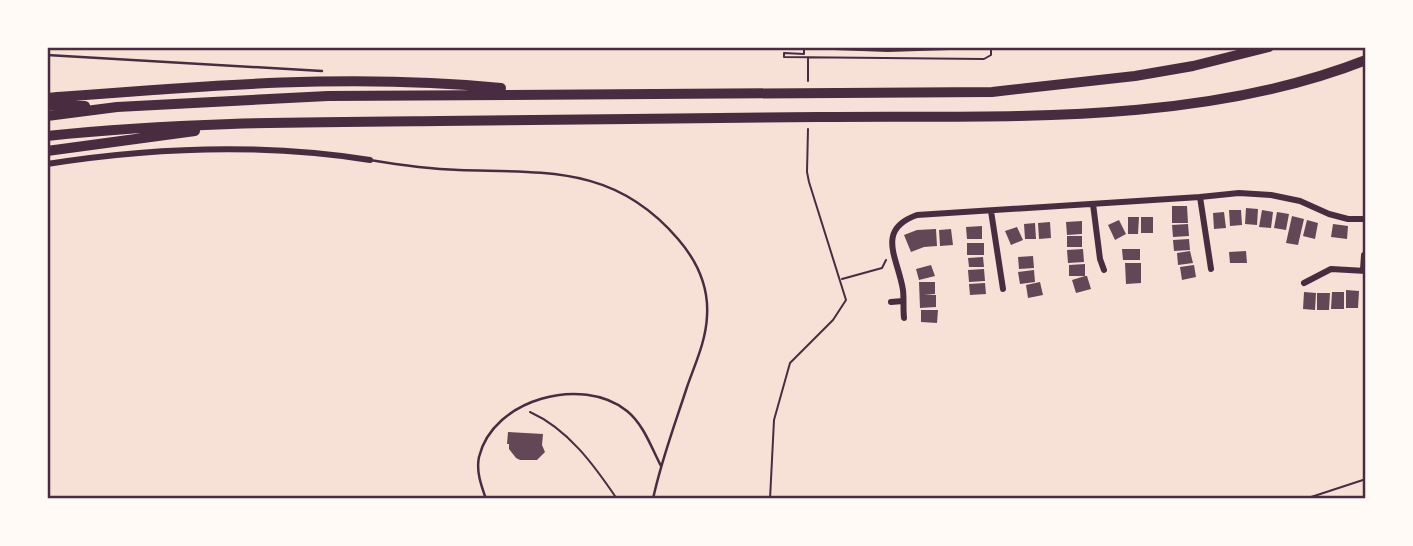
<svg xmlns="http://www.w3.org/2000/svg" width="1413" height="546" font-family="Karla,sans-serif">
  <rect width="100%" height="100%" fill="#f7e1d7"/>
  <!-- building -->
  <path fill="#644757" d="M1172,206H1187L1188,223H1172Z
    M1246,208L1258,209L1257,225L1245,224Z
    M1229,210H1241L1242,225L1230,226Z
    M1262,210L1273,212L1271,228L1259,227Z
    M1224,212L1226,228L1214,229L1213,213Z
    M1277,212L1289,214L1286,230L1274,228Z
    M1292,216L1304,219L1298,245L1286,243Z
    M1128,217H1139L1138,234H1128Z
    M1141,217H1153V233H1141Z
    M1119,220L1126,234L1115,240L1108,225Z
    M1307,220L1318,223L1315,239L1303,236Z
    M1082,221V234L1067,235L1066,222Z
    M1050,222L1051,238L1039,239L1038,223Z
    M1035,223L1036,239H1025L1024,224Z
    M1188,224L1189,236L1173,237L1172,225Z
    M1333,224L1348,226L1347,239L1331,237Z
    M982,226V239H967L966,227Z
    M1017,227L1023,240L1011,245L1005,231Z
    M936,229L937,246L924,247L911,252L904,235L917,230Z
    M951,229L953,245L940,246L939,230Z
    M1067,236H1082V247H1067Z
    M1189,239L1190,250L1174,251L1173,240Z
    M967,243H984V255H967Z
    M1083,249L1084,262L1068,263L1067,250Z
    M1122,249H1140V260H1123Z
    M1190,251L1193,263L1178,265L1177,253Z
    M1246,251L1247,263H1230L1229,252Z
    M1033,256L1034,268L1019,269L1018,257Z
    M983,257L984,267H969L968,258Z
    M1125,263H1141V283L1126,284Z
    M1085,264V276H1069V265Z
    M931,265L935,276L919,280L916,269Z
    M1194,265L1196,277L1182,280L1180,267Z
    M984,269L985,281L969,282L968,270Z
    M1034,270L1035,282L1020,284L1018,272Z
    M1085,276H1087L1091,289L1076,293L1072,280Z
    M919,282H935V294L924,295H936V307L920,308Z
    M1040,282L1043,295L1028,298L1026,285Z
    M985,283L986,294L970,295L969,284Z
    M1346,290L1359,291L1358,308H1346Z
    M1304,292L1316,293L1315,310L1303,309Z
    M1332,292H1344V309H1331Z
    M1317,293H1330L1329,310H1317Z
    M921,310H938L937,323L921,322Z
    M508,432L543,434L542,445L545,452L537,460H520L516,458L509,449V444H507Z"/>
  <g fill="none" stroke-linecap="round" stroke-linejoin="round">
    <!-- path -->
    <path stroke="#4a2c40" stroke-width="2" d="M778,47L888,51L1012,47
      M804,49V54L784,53V57L984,59L991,55V49
      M808,81V58
      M842,279L882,268L886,260
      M530,412C568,429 594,465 617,499
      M770,499L774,420L790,363L833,320L846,300L809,182L807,172L808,129
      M1305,499L1366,479"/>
    <!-- service -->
    <path stroke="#4a2c40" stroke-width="2.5" d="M47,55L322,71
      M370,160C400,165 429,169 459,170C546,173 615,165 678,239C697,261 709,286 707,316C706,341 695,364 687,387C675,424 661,461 653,499
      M486,499C481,485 476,471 479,457C493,399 582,375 627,411C644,425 651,447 661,466"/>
    <!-- minor -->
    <path stroke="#4a2c40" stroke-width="6" d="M47,164C155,147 262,143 370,160
      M1200,197L1211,269
      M1093,204L1100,259L1104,270
      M991,211L1003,289
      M1363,270L1364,255
      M1304,283L1331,269L1366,271
      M891,302L903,301
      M904,318C903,309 904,299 903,290C898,258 875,230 917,215L1200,197L1239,193L1271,195L1300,201L1329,214L1348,219H1366"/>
    <!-- trunk -->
    <path stroke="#4a2c40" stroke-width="10" d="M47,98C198,86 350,73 501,88
      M47,105L85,106
      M47,116L117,107L328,96L992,92L1135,76L1193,66L1269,47
      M47,136C178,122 309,122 440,121C566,120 693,118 819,117C998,115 1196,127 1366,60
      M47,151L195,131"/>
  </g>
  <!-- border -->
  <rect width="1413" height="546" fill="none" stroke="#fffaf5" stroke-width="98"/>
  <rect x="49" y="49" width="1315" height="448" fill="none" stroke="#4a2c40" stroke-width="2.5"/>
</svg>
